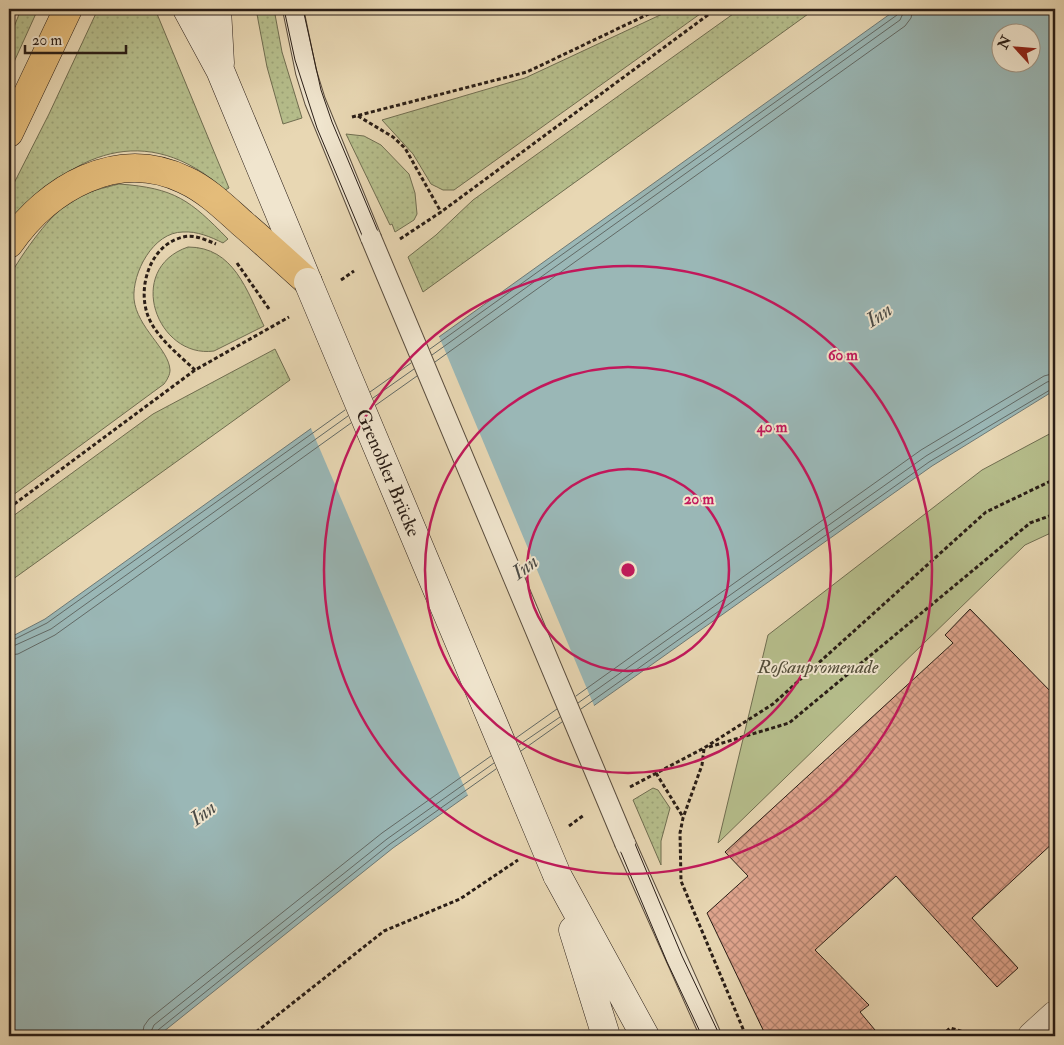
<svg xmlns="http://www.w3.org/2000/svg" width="1064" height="1045" font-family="'IM FELL Double Pica',serif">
  <defs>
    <pattern id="grass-dots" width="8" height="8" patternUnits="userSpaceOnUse" patternTransform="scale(1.25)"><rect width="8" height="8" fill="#b6be8c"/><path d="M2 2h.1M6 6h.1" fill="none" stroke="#9ca378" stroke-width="1.8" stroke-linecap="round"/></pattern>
    <pattern id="building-cross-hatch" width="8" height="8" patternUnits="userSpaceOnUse" patternTransform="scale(1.25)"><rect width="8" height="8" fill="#dfa48d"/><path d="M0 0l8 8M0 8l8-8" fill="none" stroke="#b58572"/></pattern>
  </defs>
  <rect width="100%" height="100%" fill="#e8d7b3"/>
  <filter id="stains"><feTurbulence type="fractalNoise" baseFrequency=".004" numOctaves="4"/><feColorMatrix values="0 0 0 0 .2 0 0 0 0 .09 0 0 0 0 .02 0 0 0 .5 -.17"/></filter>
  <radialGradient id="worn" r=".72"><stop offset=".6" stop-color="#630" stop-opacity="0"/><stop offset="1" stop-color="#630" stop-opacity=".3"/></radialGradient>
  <!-- grass -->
  <path fill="url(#grass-dots)" stroke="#706e51" d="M21,9H38L9,73V40Z
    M98,9H155L229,188L225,190C145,119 71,153 9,225V193L49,114Z
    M256,9H274L282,52L302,118L283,124L267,67Z
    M673,9H707L454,190H443L431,184L413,154L382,120L525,78Z
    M740,9H815L423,292L408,257L436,235L473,200Z
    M346,134L364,136L381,145L409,174L415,193L417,214L414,220L395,232L392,224L390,225Z
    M119,184C175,188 190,200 228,239L223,243C211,237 197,231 183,232C153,232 132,273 134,299C137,328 169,349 170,370C170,375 167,380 164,384L9,498V277C22,254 51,212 74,199C88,191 104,188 119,184Z
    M188,247C234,247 247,291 264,326L214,351C157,359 124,269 188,247Z
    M275,349L290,380L9,582V519L153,414Z
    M653,788L658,790L670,808L661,841V865L633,800Z"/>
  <!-- green -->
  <path fill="#b6be8c" stroke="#706e51" d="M1055,431V531L1025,545L718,843L768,635L982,470Z"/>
  <!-- water -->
  <path fill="#9ab7b6" stroke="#6d7976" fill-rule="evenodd" d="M897,9H1055V390L932,466L393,848L158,1036H9V638L45,619ZM1002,32H1032V62H1002Z"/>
  <!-- pier -->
  <path fill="#e8d7b3" d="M438,334L595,708L469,798L310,426Z"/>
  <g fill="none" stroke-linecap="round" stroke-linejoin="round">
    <!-- shore -->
    <path stroke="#626a66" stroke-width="1" d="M430,349L897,15L899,9
      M432,355L900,20L905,9
      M435,362L905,26L911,18L913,9
      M370,392L411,363
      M373,398L414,369
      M376,405L417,376
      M9,642L47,623L345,410
      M9,648L51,629L348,416
      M9,655L18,654L55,635L351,423
      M576,696L921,450L1044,376L1055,373
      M578,703L926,456L1047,382L1055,380
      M581,709L929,462L1055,387
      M516,738L557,709
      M519,745L560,717
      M521,751L562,722
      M142,1036L144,1026L149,1019L382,833L491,756
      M149,1036L154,1025L387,839L494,763
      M155,1036L158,1030L390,844L496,769"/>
  </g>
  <!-- building -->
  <path fill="url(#building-cross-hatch)" stroke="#291d16" d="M970,609L1055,696V841L972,918L1018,968L997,987L896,876L815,950L869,1005L860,1012L880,1036H766L707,913L748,876L725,852L953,643L945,635Z"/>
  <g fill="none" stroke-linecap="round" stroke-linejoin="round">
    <defs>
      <path id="service" d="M293,9L306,72L315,101L371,238
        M625,843L711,1036"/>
      <path id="minor" d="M1032,1036L1055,1015"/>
      <path id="secondary" d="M187,9L220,70L308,282
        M217,9L220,63
        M557,875L645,1036
        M573,930L606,1036"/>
      <path id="primary" d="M9,133L68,9
        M9,244C48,188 117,147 185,180C207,190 225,208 243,224C265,243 286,262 308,282"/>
    </defs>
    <!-- service casing -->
    <use href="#service" stroke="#594c3d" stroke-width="22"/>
    <!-- minor casing -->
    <use href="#minor" stroke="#594c3d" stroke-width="29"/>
    <!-- secondary casing -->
    <use href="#secondary" stroke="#291d16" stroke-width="29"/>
    <!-- primary casing -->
    <use href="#primary" stroke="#291d16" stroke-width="29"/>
    <!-- path -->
    <path stroke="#291d16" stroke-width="3" stroke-dasharray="4 2.5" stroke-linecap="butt" d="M358,116L393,137L405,148L441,212
      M352,117L527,72L659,9
      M400,239L441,212L716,9
      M237,263L269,309
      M341,280L354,271
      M195,370C179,355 156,337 148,316C137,287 150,245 183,237C194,234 206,240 216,244
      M9,508L195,370L289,317
      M709,747L789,723L1030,523L1055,514
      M704,749L702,765L683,818L680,833L681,881L746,1036
      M656,773L683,817
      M630,787L704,748L773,704L986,512L1055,479
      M569,826L584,815
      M251,1036L384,931L460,899L518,860
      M942,1036L950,1028L978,1036"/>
    <!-- service -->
    <use href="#service" stroke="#f0e5ce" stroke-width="20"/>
    <!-- minor -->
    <use href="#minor" stroke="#f0e5ce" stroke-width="28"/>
    <!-- secondary -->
    <use href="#secondary" stroke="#f0e5ce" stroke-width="28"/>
    <!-- primary -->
    <use href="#primary" stroke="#e4bc7a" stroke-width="28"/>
    <!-- tram -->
    <path stroke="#291d16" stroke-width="1" d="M284,9L295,60L317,128L588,774L667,962L702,1036
      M303,9L321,90L332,122L633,839L682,956L720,1036"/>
    <defs>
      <path id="service-bridge" d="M371,238L625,843"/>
      <path id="secondary-bridge" d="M308,282L557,875"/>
    </defs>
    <!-- service-bridge casing -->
    <use href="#service-bridge" stroke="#594c3d" stroke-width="22" stroke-linecap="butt"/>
    <!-- secondary-bridge casing -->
    <use href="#secondary-bridge" stroke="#291d16" stroke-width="29" stroke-linecap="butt"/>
    <!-- service-bridge -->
    <use href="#service-bridge" stroke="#f0e5ce" stroke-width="20"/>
    <!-- secondary-bridge -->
    <use href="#secondary-bridge" stroke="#f0e5ce" stroke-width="28"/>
  </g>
  <!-- distance rings -->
  <g fill="none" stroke="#c2185b" stroke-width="2.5">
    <circle cx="628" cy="570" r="101"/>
    <circle cx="628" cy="570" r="203"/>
    <circle cx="628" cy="570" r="304"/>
  </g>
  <g text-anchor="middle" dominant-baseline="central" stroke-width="4" stroke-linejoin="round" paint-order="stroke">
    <!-- street labels -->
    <g font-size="19" fill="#291d16" stroke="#f0e5ce">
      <text transform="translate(388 473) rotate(67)">Grenobler Brücke</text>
    </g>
    <!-- park labels -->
    <g font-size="19" font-style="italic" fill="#534d39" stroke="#f0e5ce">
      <text x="818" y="667">Roßaupromenade</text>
    </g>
    <!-- water labels -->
    <g font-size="20" font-style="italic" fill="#4b4b46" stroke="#f0e5ce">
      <text transform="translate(879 315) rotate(-34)">Inn</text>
      <text transform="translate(525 567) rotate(-37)">Inn</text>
      <text transform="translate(203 813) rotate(-37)">Inn</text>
    </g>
  </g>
  <circle cx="628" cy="570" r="8" fill="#c2185b" stroke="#f0e5ce" stroke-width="2.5"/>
  <g font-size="15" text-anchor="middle" font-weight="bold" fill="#c2185b" stroke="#f0e5ce" stroke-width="4" stroke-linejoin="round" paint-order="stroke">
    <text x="843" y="360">60 m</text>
    <text x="772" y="432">40 m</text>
    <text x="699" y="504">20 m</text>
  </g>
  <!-- margin -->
  <rect width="1064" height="1045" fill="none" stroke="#e8d7b3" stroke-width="30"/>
  <rect x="10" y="10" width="1044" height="1025" fill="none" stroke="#291d16" stroke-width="2.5"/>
  <rect x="15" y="15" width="1034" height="1015" fill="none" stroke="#291d16"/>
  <!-- north arrow -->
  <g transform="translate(1016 48) rotate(296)"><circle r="24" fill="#f0e5ce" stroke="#a09584"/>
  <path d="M0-4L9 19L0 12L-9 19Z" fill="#8f2418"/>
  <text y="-8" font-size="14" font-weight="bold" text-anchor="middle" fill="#291d16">N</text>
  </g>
  <!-- scale -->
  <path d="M25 45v8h101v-8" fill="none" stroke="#291d16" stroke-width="2.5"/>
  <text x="32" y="45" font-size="15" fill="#291d16" stroke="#f0e5ce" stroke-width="4" paint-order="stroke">20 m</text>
  <rect width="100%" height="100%" filter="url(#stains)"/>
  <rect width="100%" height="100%" fill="url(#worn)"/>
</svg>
